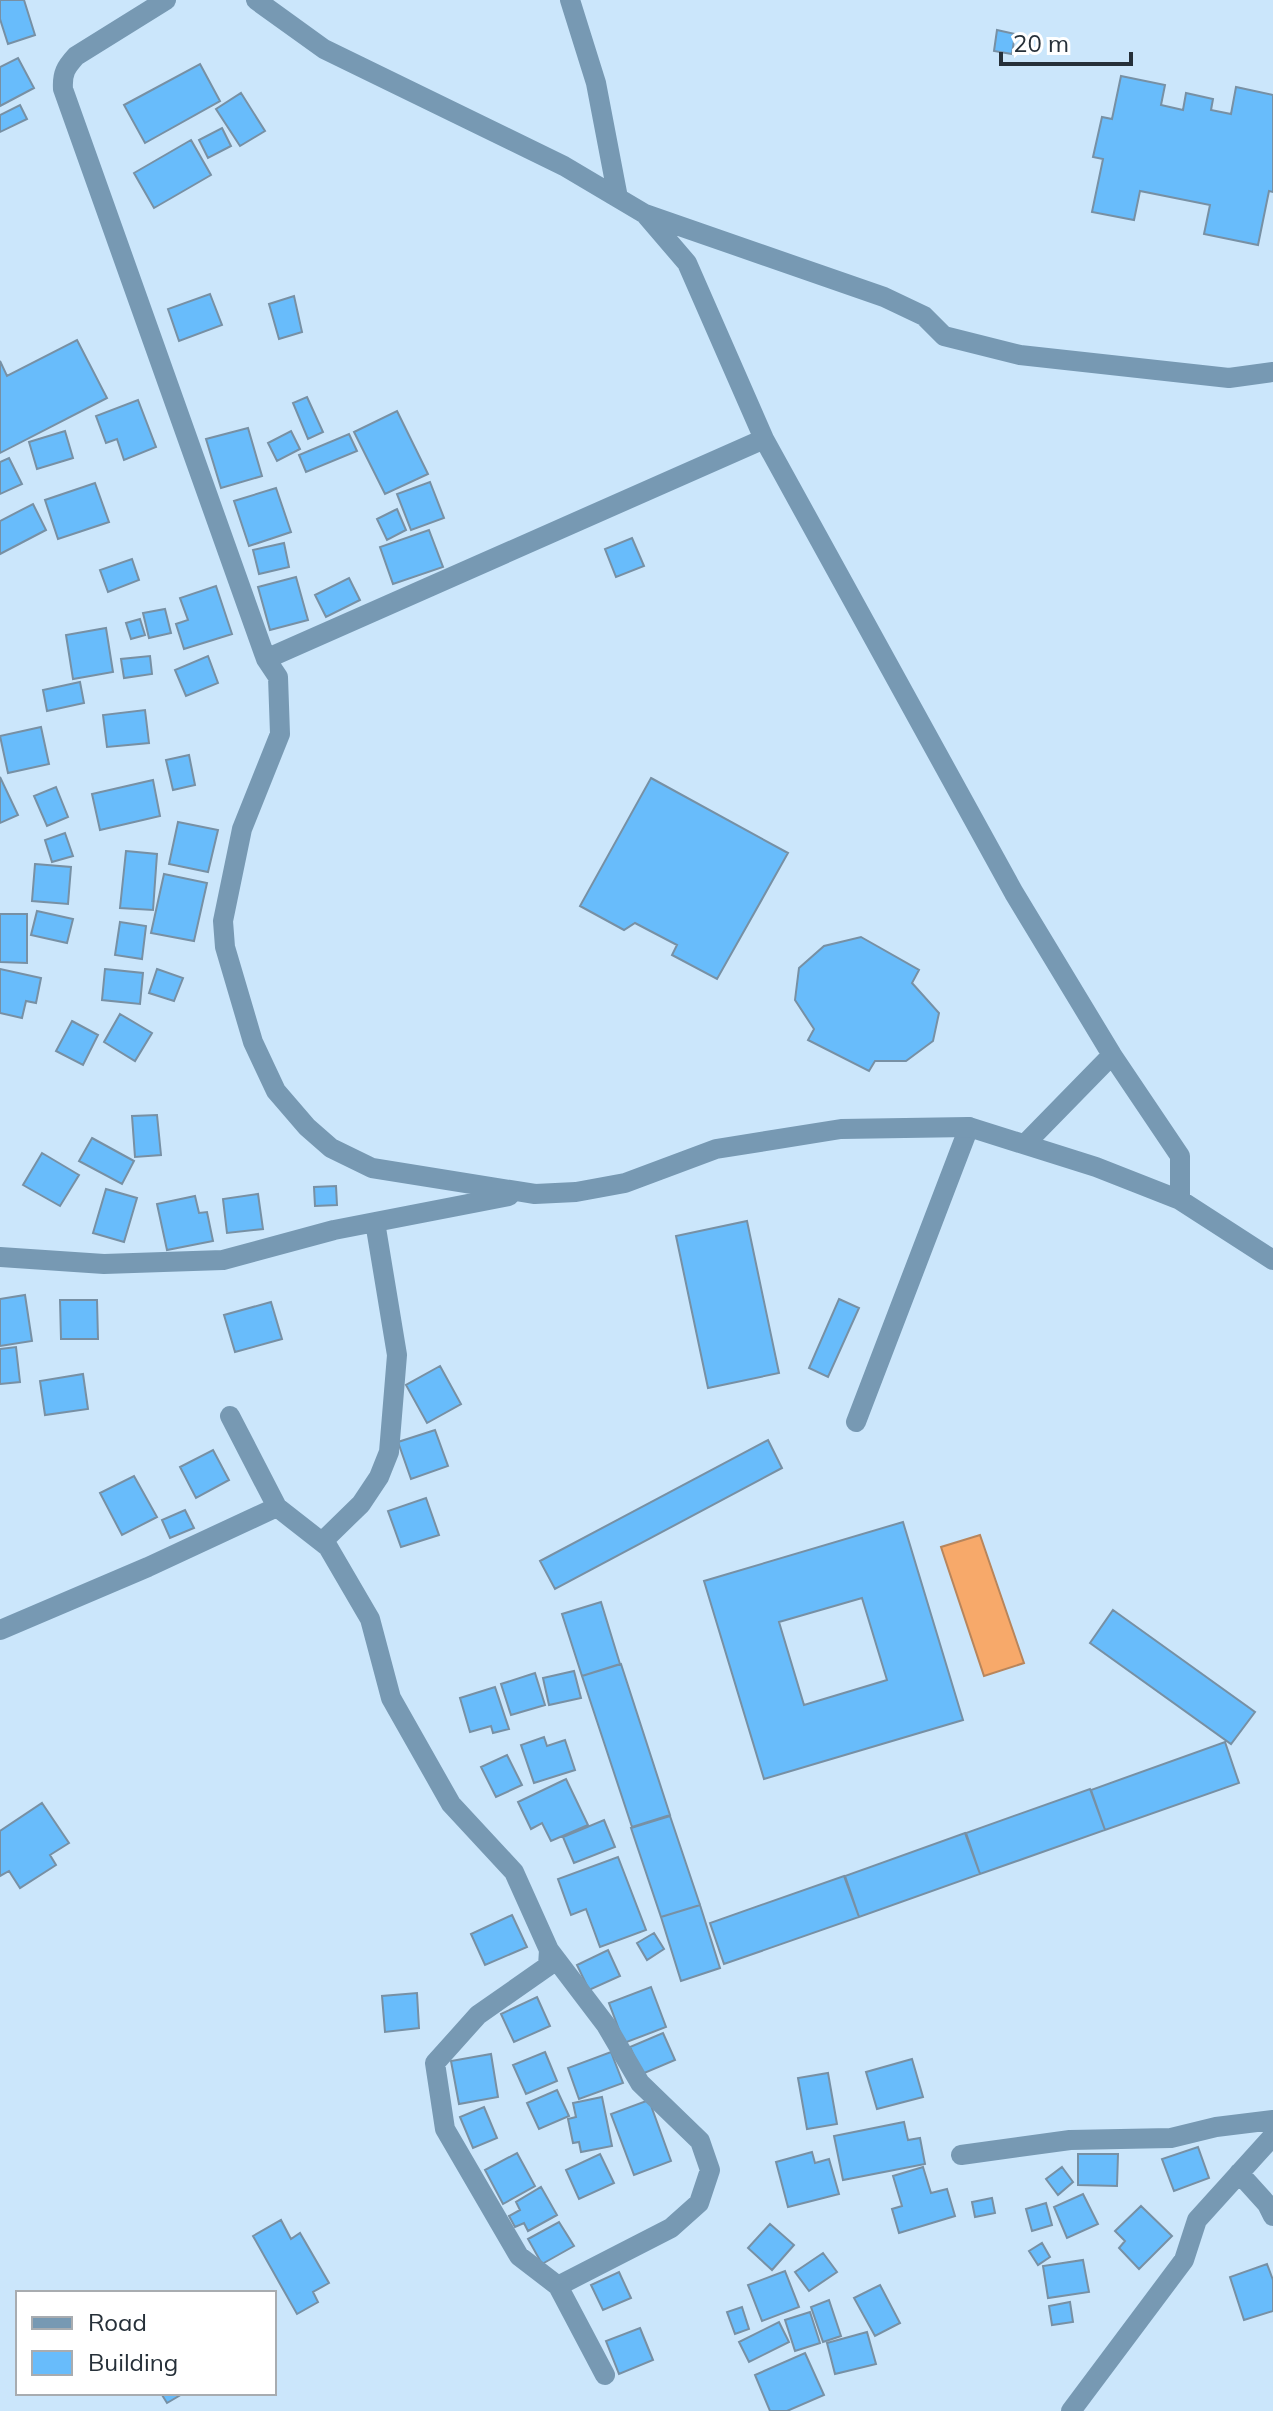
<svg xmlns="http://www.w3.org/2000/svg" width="1273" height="2411" font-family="Mulish,sans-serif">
  <rect width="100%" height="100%" fill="#cbe6fb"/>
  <!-- water -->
  <path fill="#f7a96a" stroke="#b8855b" stroke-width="2" d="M980,1535L1024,1663L984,1676L941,1547Z"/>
  <!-- building -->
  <path fill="#68bcfb" stroke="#7790a4" stroke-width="2" fill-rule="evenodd" d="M0,0H24L35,35L8,44L0,19Z
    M997,30L1015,34L1012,54L994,51Z
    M18,58L34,88L0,106V67Z
    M200,64L220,101L145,143L124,105Z
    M1121,76L1165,85L1161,105L1183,110L1186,93L1213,99L1211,110L1231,114L1236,87L1273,95V192L1269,191L1258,245L1204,234L1210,205L1140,191L1134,220L1092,212L1103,159L1093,157L1102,117L1112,119Z
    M241,93L265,131L240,146L216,109Z
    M20,105L27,119L0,132V115Z
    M222,128L231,146L208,158L199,140Z
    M191,140L211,175L154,208L134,173Z
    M210,294L222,325L179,341L168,309Z
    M294,296L302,332L279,339L269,304Z
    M77,340L107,398L0,453V361L7,376Z
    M307,397L323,432L308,439L293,403Z
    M138,400L156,447L124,460L117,439L106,443L96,416Z
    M397,411L428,474L385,494L354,432Z
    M248,428L262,476L221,488L206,439Z
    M65,431L73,458L37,469L29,442Z
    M291,431L300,449L277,461L268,443Z
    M349,434L357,451L306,472L299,455Z
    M9,458L22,484L0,494V462Z
    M430,482L444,518L411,530L397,494Z
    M95,483L109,522L58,539L45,500Z
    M276,488L291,532L249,546L234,501Z
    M33,504L46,530L0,554V521Z
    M397,509L406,530L387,540L377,519Z
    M429,530L443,567L393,584L380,547Z
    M632,538L644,566L616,577L605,549Z
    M284,543L289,567L259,574L253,550Z
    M132,559L139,580L108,592L100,570Z
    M296,577L308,620L270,630L258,587Z
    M349,578L360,600L326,617L315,595Z
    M216,586L232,634L184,649L176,624L188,620L180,598Z
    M165,609L171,633L149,638L143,613Z
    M140,619L145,635L131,639L126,623Z
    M106,628L113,672L73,679L66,635Z
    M150,656L152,674L124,678L121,659Z
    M208,656L218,683L186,696L175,670Z
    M80,682L84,703L47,711L43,690Z
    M145,710L149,743L107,747L103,715Z
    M41,727L49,764L8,773L0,736Z
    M189,755L195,785L173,790L166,760Z
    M0,777L18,815L0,823Z
    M651,778L788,853L717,979L672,955L677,945L635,923L624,930L580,906Z
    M153,780L160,816L100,830L92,794Z
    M56,787L68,817L47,826L34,796Z
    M178,822L218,830L208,872L169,864Z
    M65,833L73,856L52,862L45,840Z
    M126,851L157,854L153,910L120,908Z
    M35,864L71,867L68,904L32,901Z
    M164,874L207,883L194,941L151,933Z
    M37,911L73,919L67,943L31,935Z
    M0,914H27V963L0,962Z
    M120,922L146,926L142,959L115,955Z
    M861,937L919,970L912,983L939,1013L933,1041L906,1061H875L869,1071L808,1040L814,1029L795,1000L799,968L824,946Z
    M0,969L41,978L36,1003L26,1001L22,1018L0,1013Z
    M105,969L143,973L140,1004L102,1000Z
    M157,969L183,978L174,1001L149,993Z
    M120,1014L152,1033L135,1061L104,1042Z
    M72,1021L98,1035L83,1065L56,1051Z
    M157,1115L161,1155L135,1157L132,1116Z
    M92,1138L134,1161L122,1184L79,1161Z
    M42,1153L79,1175L60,1206L23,1185Z
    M336,1186L337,1205L315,1206L314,1187Z
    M106,1189L137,1198L124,1242L93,1233Z
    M258,1194L263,1229L227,1233L223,1199Z
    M195,1196L199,1213L207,1212L213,1241L167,1250L157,1204Z
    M747,1221L779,1373L708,1388L676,1236Z
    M25,1295L32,1341L0,1346V1299Z
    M839,1299L859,1308L828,1377L809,1368Z
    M60,1300H97L98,1339H61Z
    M271,1302L282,1339L235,1352L224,1315Z
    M16,1347L20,1382L0,1384V1349Z
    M440,1366L461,1404L427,1423L406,1385Z
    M83,1374L88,1409L45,1415L40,1381Z
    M435,1430L448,1466L411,1479L398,1442Z
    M768,1440L782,1468L555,1589L540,1561Z
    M213,1450L229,1480L196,1498L180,1467Z
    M134,1476L157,1517L122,1535L100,1493Z
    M426,1498L439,1535L401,1547L388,1511Z
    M185,1510L194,1528L170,1538L162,1520Z
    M903,1522L963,1720L764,1779L704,1581ZM862,1598L887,1680L804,1705L779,1622Z
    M601,1602L620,1664L582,1676L562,1614Z
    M1113,1610L1255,1712L1231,1744L1090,1643Z
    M621,1664L670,1815L632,1827L582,1676Z
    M574,1671L581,1698L549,1705L543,1678Z
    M535,1673L545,1705L511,1715L501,1684Z
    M495,1687L509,1729L493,1733L491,1726L470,1732L460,1698Z
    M544,1737L547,1746L565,1740L575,1770L534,1783L521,1745Z
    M1225,1742L1239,1783L1105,1830L1091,1790Z
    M507,1755L522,1785L496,1797L481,1767Z
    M566,1779L588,1825L551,1841L542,1823L531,1829L518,1802Z
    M1090,1789L1105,1830L980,1874L966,1833Z
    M42,1803L69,1843L50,1855L56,1865L20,1888L9,1871L0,1876V1831Z
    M670,1816L700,1905L661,1917L631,1828Z
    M604,1820L615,1847L574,1863L563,1837Z
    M965,1833L980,1874L859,1917L845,1876Z
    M618,1857L646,1930L600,1947L586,1909L571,1915L558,1879Z
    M844,1876L859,1917L724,1964L710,1923Z
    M700,1905L720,1968L681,1981L661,1917Z
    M512,1915L527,1947L485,1965L471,1934Z
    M654,1933L664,1949L647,1960L637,1943Z
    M608,1950L620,1976L589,1990L577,1965Z
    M651,1987L666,2027L624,2043L609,2003Z
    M417,1993L419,2028L385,2032L382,1996Z
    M537,1997L550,2026L514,2042L501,2014Z
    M663,2033L675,2060L642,2074L630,2047Z
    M545,2052L557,2081L526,2094L513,2065Z
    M611,2052L623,2083L579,2099L568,2068Z
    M491,2054L498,2097L459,2104L451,2061Z
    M912,2059L923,2097L877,2109L866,2072Z
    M828,2073L837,2124L807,2129L798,2078Z
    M557,2090L569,2116L539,2129L527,2103Z
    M602,2097L612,2146L581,2152L579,2142L573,2143L568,2119L576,2117L573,2103Z
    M649,2100L671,2161L634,2175L611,2114Z
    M484,2107L497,2138L473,2148L460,2117Z
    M904,2122L908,2140L920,2138L925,2164L843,2180L834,2136Z
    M1198,2147L1209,2178L1174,2191L1162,2159Z
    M812,2152L815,2163L829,2159L839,2194L788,2207L776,2162Z
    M517,2153L535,2186L503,2204L485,2170Z
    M600,2154L614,2183L579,2199L566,2170Z
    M1078,2154H1118L1117,2186L1078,2185Z
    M923,2167L931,2193L947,2189L955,2216L899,2233L892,2209L902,2206L893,2176Z
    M1062,2167L1073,2182L1058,2195L1046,2179Z
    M541,2187L557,2215L528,2231L524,2223L515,2227L509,2216L520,2210L516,2202Z
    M1083,2194L1098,2224L1067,2238L1054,2207Z
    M992,2198L995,2213L975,2217L972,2202Z
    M1046,2203L1052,2225L1032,2231L1026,2209Z
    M1141,2206L1172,2236L1139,2269L1119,2248L1125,2241L1115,2231Z
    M281,2220L291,2239L300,2233L329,2283L313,2292L318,2302L297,2314L253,2236Z
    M559,2222L574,2246L542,2264L528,2239Z
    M770,2224L794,2245L772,2270L748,2248Z
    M1042,2243L1050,2257L1038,2265L1029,2251Z
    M823,2253L837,2272L809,2291L795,2272Z
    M1083,2260L1089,2292L1048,2298L1043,2266Z
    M1267,2264L1273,2280V2311L1244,2320L1230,2277Z
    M785,2271L799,2307L762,2321L748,2285Z
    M619,2272L631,2298L603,2310L591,2285Z
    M880,2285L900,2323L875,2336L854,2298Z
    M829,2300L841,2336L823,2342L811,2307Z
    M1070,2302L1073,2322L1052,2325L1049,2306Z
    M742,2307L749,2329L735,2334L727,2312Z
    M810,2312L820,2343L795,2351L785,2320Z
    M779,2322L789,2342L749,2362L739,2342Z
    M640,2328L653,2360L619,2374L606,2341Z
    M867,2332L876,2364L835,2374L827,2343Z
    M805,2353L824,2395L787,2411H770L755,2375Z
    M166,2393H184L167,2403L162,2395Z"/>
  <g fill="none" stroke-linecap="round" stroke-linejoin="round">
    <!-- service -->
    <path stroke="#7799b3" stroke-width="20" d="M856,1422L969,1127"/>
    <!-- minor -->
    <path stroke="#7799b3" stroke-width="20" d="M166,0L76,56C66,67 62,73 63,89L266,659L278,677L280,734L242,829L223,921L225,947L253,1042L276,1091L307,1127L331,1148L372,1168L535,1194L576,1192L625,1183L716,1149L841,1129L969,1127L1096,1167L1180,1200
      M256,0L324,49L564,166L645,214L884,297L924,316L944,336L1020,355L1229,378L1273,372
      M570,0L596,83L618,198
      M645,214L687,263L764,439L1014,893L1112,1055L1180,1156V1200L1273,1260
      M266,659L764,439
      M1025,1144L1112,1055
      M0,1257L104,1264L223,1260L334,1230L509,1196
      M230,1416L277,1507
      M322,1542L361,1504L379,1477L389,1452L397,1355L375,1222
      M0,1630L148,1567L277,1507L328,1547L370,1619L391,1698L451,1804L514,1872L549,1950L548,1966L478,2015L435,2063L445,2129L519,2256L558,2286L605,2375
      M549,1950L606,2025L640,2083L700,2141L710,2170L699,2203L671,2228L558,2286
      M961,2155L1070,2140L1171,2138L1216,2127L1273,2120
      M1239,2173L1267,2204L1273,2216
      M1071,2411L1184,2260L1197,2220L1273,2136"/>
  </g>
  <!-- legend -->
  <rect x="16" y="2291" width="260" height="104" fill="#ffffff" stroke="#a8acb0" stroke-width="2"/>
  <rect x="32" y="2317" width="40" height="12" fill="#7799b3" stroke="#a8acb0" stroke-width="2"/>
  <text x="88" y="2331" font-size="24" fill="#263039">Road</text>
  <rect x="32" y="2351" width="40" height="24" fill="#68bcfb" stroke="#a8acb0" stroke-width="2"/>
  <text x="88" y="2371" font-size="24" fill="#263039">Building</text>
  <!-- scale -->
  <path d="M1001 52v12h130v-12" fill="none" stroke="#263039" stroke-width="4"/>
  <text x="1013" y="52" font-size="24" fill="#263039" stroke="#ffffff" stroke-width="6" paint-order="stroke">20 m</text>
</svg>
